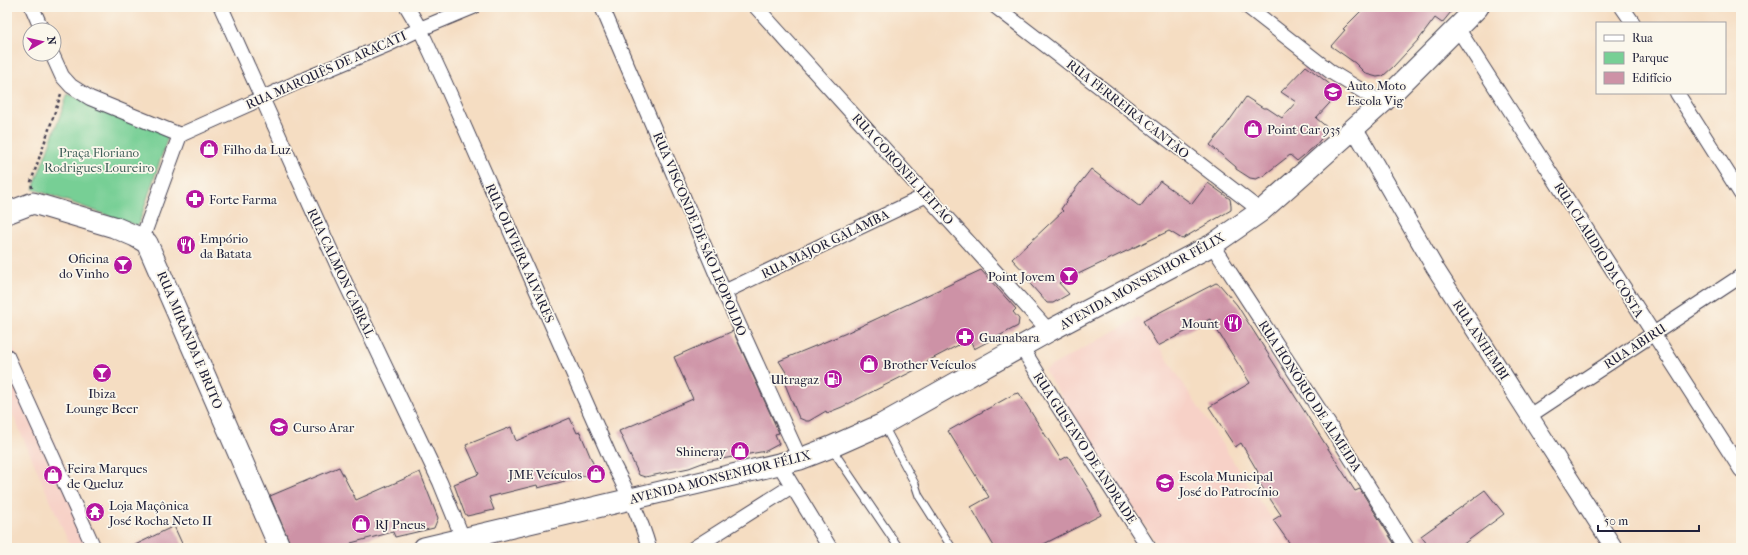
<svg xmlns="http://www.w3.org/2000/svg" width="1748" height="555" font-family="'IM FELL French Canon',serif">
  <rect width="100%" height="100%" fill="#fbf7ec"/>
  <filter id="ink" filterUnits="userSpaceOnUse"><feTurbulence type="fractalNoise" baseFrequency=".025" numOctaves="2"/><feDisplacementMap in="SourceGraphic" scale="8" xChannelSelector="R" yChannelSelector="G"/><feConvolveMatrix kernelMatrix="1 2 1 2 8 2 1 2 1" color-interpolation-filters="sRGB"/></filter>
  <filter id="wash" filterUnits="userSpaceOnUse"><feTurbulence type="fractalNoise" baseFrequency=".012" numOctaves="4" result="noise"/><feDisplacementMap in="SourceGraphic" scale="16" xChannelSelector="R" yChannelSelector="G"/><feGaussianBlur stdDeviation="0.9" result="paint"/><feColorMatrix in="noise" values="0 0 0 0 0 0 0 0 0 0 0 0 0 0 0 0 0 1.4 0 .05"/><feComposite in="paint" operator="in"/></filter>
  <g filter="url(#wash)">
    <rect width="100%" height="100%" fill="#f5ddc2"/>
    <!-- built -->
    <path fill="#f7d1c7" d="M1138,318L1143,321L1251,489L1293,548H1160L1044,370Z
      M7,333L100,548H71L7,401Z"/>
    <!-- park -->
    <path fill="#77cf95" stroke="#4c7868" d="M68,94L169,134L138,226L33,189Z"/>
    <g id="blocks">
      <!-- building -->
      <path fill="#cd92a6" d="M1365,7H1455L1442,23L1435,18L1420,38L1393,67L1383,76L1377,77L1366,74L1355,63L1331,46L1345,30L1343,29Z
        M1306,66L1340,92L1316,118L1329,129L1315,146L1297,161L1290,155L1263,176L1256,179L1250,178L1236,169V167L1210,145L1227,124L1246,97L1263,108H1267L1282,118L1296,102L1281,92Z
        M1091,169L1140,207L1160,181L1192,204L1208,183L1230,199L1231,205V210L1182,239L1169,231L1059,283L1069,294L1053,303H1047L1024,277L1027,275L1012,259L1063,211L1061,209L1070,196Z
        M981,270L1016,309L1013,312L1019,319L1018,326L974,349L970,339L926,362L927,364L842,407L827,413L826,411L809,421H806L799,418L782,377L787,374L779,361L844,334Z
        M1216,283L1220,285L1237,305L1355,491L1360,489L1397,548H1293L1273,520L1281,515L1254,475L1258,472L1241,443L1235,447L1209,407L1250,383L1210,319L1158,346L1143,321Z
        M733,331L779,433L775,434L779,444L766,451L705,462L689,468L645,477L639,475L619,431L693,399L674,357Z
        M1019,393L1061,460L1068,456L1092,495L1101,515L1036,548H995L971,507L989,497L948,431L1014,394Z
        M570,418L577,433L580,432L595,468L592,473L588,475L538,488L537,485L489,497L494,510L467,516L464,512L454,484L479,474L466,445L511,427L516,441Z
        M339,467L356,500L420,472L438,518L434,528L395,537L393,532L351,543L352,548H292L270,496Z
        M1485,490L1504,514L1458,548H1430L1421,536Z
        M174,526L184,548H129Z"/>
    </g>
  </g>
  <g filter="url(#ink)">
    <use href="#blocks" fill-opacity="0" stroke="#423e4f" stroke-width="1"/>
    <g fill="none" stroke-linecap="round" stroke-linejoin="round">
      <defs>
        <path id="service" d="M884,426L915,484L919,496L952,548
          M832,449L899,548"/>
        <path id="minor" d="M32,7L42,30
          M221,7L344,280L440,482L466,546
          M407,7L420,29L445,83L614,466C628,493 641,519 649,548
          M602,7L724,292L800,459
          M756,7L1049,331
          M996,7L1261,211
          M1248,7L1331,72L1382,103
          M1622,7L1633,23
          M1458,29L1741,470
          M52,54L62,76L71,86L90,98L180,135
          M1677,93L1741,194
          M180,135L305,79L389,44L420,29L473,7
          M142,239L180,135
          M1212,245L1343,446L1407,548
          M724,292L927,195
          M1022,348L1056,403L1149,548
          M7,356L94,548
          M1529,416L1741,276
          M779,464L830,548
          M694,548L792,486"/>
        <path id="tertiary" d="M1352,130L1360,138L1435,268L1614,548"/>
        <path id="primary" d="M7,213L33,203L114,227L135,236L147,243L280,548
          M424,548L800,459L831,447L883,424L1049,331L1212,245L1261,211L1352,130L1382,103L1478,7"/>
      </defs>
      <!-- service casing -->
      <use href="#service" stroke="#423e4f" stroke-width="9"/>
      <!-- minor casing -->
      <use href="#minor" stroke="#423e4f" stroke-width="16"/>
      <!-- tertiary casing -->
      <use href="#tertiary" stroke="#423e4f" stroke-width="19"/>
      <!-- primary casing -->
      <use href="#primary" stroke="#423e4f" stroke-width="23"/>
      <!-- path -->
      <path stroke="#423e4f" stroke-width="2.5" stroke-dasharray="3 3" stroke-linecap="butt" d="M32,188L31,182L61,94"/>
      <!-- service -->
      <use href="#service" stroke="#fff" stroke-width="7"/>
      <!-- minor -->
      <use href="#minor" stroke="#fff" stroke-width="14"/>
      <!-- tertiary -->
      <use href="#tertiary" stroke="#fff" stroke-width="17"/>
      <!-- primary -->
      <use href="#primary" stroke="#fff" stroke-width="21"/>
    </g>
  </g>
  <!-- icons -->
  <defs>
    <symbol id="school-disc" viewBox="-11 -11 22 22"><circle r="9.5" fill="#b5179e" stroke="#fbf7ec"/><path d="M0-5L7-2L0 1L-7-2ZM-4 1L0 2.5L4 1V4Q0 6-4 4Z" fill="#fff"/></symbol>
    <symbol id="shop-disc" viewBox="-11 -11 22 22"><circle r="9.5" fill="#b5179e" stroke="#fbf7ec"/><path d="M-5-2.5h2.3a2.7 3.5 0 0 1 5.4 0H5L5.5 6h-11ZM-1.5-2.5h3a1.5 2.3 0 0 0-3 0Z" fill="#fff"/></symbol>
    <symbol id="pharmacy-disc" viewBox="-11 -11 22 22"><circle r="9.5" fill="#b5179e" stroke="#fbf7ec"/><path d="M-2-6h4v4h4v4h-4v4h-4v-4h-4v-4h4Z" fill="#fff"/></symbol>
    <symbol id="restaurant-disc" viewBox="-11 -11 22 22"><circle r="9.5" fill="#b5179e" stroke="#fbf7ec"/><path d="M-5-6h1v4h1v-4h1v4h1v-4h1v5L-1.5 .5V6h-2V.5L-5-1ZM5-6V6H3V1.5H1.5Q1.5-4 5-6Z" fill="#fff"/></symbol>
    <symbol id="bar-disc" viewBox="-11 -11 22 22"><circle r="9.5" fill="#b5179e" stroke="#fbf7ec"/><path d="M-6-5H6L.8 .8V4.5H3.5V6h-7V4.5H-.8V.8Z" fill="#fff"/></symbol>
    <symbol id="fuel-disc" viewBox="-11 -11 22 22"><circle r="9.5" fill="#b5179e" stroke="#fbf7ec"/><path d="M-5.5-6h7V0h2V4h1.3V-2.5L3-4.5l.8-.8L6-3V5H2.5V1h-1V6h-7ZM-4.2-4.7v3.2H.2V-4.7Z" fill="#fff"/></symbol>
    <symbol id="temple-disc" viewBox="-11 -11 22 22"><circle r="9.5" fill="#b5179e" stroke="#fbf7ec"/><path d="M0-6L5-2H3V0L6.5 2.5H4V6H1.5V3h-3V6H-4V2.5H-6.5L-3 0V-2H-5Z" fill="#fff"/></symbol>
  </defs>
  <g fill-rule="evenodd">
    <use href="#school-disc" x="1322" y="81" width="22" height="22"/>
    <use href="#shop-disc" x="1242" y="118" width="22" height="22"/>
    <use href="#shop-disc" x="198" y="138" width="22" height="22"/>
    <use href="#pharmacy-disc" x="184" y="188" width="22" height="22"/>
    <use href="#restaurant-disc" x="175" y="234" width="22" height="22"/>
    <use href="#bar-disc" x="112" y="254" width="22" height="22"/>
    <use href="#bar-disc" x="1058" y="265" width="22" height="22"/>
    <use href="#restaurant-disc" x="1222" y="312" width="22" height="22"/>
    <use href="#pharmacy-disc" x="954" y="326" width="22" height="22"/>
    <use href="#shop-disc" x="858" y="353" width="22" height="22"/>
    <use href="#bar-disc" x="91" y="362" width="22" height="22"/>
    <use href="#fuel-disc" x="822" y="368" width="22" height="22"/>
    <use href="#school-disc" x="268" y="416" width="22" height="22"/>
    <use href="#shop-disc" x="729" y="440" width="22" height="22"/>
    <use href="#shop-disc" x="585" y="463" width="22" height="22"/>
    <use href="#shop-disc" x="42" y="464" width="22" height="22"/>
    <use href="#school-disc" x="1154" y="472" width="22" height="22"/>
    <use href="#temple-disc" x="84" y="501" width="22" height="22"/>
    <use href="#shop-disc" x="350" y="513" width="22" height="22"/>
  </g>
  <g text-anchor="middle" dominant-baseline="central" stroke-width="3.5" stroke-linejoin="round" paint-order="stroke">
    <!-- street labels -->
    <g font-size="13" fill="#22223b" stroke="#fbf7ec">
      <text transform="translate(326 70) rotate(-24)">RUA MARQUÊS DE ARACATI</text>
      <text transform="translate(1128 109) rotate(38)">RUA FERREIRA CANTÃO</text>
      <text transform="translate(903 169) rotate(48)">RUA CORONEL LEITÃO</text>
      <text transform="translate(700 234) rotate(67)">RUA VISCONDE DE SÃO LEOPOLDO</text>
      <text transform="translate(825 244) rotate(-26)">RUA MAJOR GALAMBA</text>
      <text transform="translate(1599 250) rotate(58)">RUA CLAUDIO DA COSTA</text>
      <text transform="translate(520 253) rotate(66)">RUA OLIVEIRA ALVARES</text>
      <text transform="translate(341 273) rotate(65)">RUA CALMON CABRAL</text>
      <text transform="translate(1142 281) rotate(-29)">AVENIDA MONSENHOR FÉLIX</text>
      <text transform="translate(190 340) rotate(67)">RUA MIRANDA E BRITO</text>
      <text transform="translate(1481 340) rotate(57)">RUA ANHEMBI</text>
      <text transform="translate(1635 346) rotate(-33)">RUA ABIRU</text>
      <text transform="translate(1310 396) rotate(57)">RUA HONÓRIO DE ALMEIDA</text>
      <text transform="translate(1085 448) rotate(57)">RUA GUSTAVO DE ANDRADE</text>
      <text transform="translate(720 477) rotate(-14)">AVENIDA MONSENHOR FÉLIX</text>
    </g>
    <!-- poi labels -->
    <g font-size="13" fill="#22223b" stroke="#fbf7ec" text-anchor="start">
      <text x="1347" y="85">Auto Moto<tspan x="1347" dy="15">Escola Vig</tspan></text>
      <text x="1267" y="129">Point Car 935</text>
      <text x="223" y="149">Filho da Luz</text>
      <text x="209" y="199">Forte Farma</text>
      <text x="200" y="238">Empório<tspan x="200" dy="15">da Batata</tspan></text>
      <text x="109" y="258" text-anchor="end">Oficina<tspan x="109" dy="15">do Vinho</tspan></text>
      <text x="1055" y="276" text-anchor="end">Point Jovem</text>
      <text x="1219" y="323" text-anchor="end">Mount</text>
      <text x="979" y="337">Guanabara</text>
      <text x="883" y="364">Brother Veículos</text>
      <text x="819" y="379" text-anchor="end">Ultragaz</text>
      <text x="102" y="393" text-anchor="middle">Ibiza<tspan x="102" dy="15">Lounge Beer</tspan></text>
      <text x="293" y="427">Curso Arar</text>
      <text x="726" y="451" text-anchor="end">Shineray</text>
      <text x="67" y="468">Feira Marques<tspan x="67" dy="15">de Queluz</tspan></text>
      <text x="582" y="474" text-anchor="end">JME Veículos</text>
      <text x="1179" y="476">Escola Municipal<tspan x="1179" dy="15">José do Patrocínio</tspan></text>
      <text x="109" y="505">Loja Maçônica<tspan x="109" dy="15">José Rocha Neto II</tspan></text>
      <text x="375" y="524">RJ Pneus</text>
    </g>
    <!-- park labels -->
    <g font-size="13" fill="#405f5a" stroke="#fbf7ec">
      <text x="99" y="152">Praça Floriano<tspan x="99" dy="15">Rodrigues Loureiro</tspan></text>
    </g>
  </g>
  <!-- margin -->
  <rect width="1748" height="555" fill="none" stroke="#fbf7ec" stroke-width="24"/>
  <!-- legend -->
  <rect x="1596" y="22" width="130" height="72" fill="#fbf7ec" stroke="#a4a2a5"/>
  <rect x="1604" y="35" width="20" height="6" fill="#ffffff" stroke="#a4a2a5"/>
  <text x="1632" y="42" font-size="12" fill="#22223b">Rua</text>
  <rect x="1604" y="52" width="20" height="12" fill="#77cf95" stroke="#a4a2a5"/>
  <text x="1632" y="62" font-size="12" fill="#22223b">Parque</text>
  <rect x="1604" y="72" width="20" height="12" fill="#cd92a6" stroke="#a4a2a5"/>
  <text x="1632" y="82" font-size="12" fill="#22223b">Edifício</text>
  <!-- north arrow -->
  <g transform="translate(42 42) rotate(82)"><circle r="19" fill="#fbf7ec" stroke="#a4a2a5"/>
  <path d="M0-3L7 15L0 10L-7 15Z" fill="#b5179e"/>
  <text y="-6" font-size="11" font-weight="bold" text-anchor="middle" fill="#22223b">N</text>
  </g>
  <!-- scale -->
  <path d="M1598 525v6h101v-6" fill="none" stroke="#22223b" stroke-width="2"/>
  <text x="1604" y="525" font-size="12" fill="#22223b" stroke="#fbf7ec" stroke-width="3" paint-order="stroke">50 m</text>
</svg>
